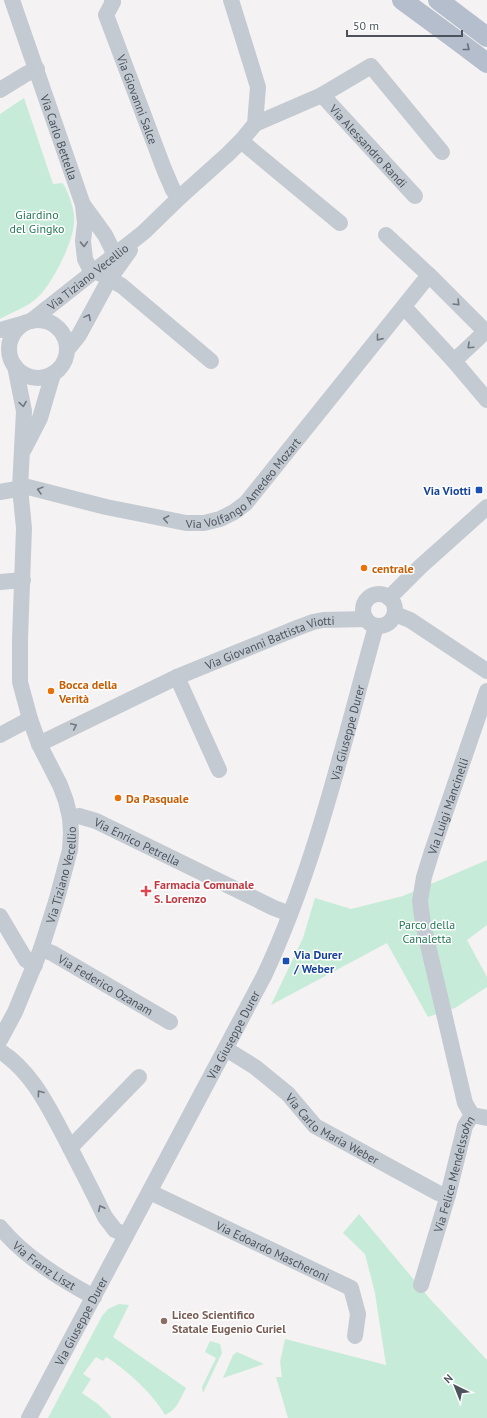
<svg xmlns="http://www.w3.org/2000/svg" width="487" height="1418" font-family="'PT Sans',sans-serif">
  <rect width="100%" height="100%" fill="#f4f2f2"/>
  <!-- green -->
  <path fill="#c7ebd9" d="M24,98L53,184L62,183C66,187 67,191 69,196C72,205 75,214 74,223C73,243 52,284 38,297C28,307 12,312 0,319V114Z
    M487,860V925L467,940L487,977V987L455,1008L428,1017L387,943L271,1005L303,938L315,898L351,909L403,896Z
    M359,1214L430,1299L487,1360V1418H288L276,1377H282L280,1362L285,1339L386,1365L375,1293L365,1254L343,1233Z
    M119,1304L129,1305L113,1337L186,1388C180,1399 177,1410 165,1415C153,1394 127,1370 106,1357L103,1361L96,1357L83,1374L91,1379L82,1393L98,1404L112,1418H48L102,1316L108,1309Z
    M210,1341L220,1344L222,1353L203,1393L202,1387L216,1358L205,1352Z
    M237,1352L264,1364L223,1378L233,1355Z"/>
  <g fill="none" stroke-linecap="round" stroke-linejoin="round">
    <!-- minor -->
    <g stroke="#c4cad1" stroke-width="16">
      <path id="s1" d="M12,0L83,205L85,223L83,241L85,259L89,267L122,286L211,361"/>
      <path id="s2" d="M112,0L113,2L106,15L164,169L173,190L180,197"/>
      <path d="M0,90L26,74L37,69"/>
      <path id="s3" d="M322,95L415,196"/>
      <path d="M255,124L322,95L371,66L442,152"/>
      <path d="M241,141L340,223"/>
      <path d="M84,206L105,235L111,247L119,265"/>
      <path d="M386,235L429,275L486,332"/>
      <path d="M404,307L454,361L487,400"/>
      <circle cx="38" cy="349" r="29"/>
      <path id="s4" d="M31,321L144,232L180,197L228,154L241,141L255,124L258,87L231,0"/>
      <path d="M0,330L25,323"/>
      <path d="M67,350L79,335L110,278L130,250"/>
      <path d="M454,361L487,330"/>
      <path d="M24,449L40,418L53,374"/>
      <path id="s5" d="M0,492L28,487L106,507L186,523H204L220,519L234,512L246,503L429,275"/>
      <path d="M0,582L23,580"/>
      <circle cx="379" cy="610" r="16"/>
      <path d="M389,598L420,567L487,507"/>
      <path d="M395,614L410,620L487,671"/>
      <path d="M177,677L219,770"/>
      <path d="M0,735L30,719"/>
      <path id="s6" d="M39,744L177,677L297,628L313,622L323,620L366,619"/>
      <path id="s7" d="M70,818L79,816L96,821L274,908L290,914"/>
      <path d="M0,916L26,960L35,965"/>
      <path id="s8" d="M41,949L52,953L170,1022"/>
      <path id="s9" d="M0,1040L15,1012L41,949L56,902L70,850L71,833L70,818L66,801L60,785L39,744L30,719L20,682V639L24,528L20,488L24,411L15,366"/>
      <path id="s10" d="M226,1049L255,1067L288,1094L315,1126L438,1193L448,1195"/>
      <path d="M0,1051C31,1071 47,1104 64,1136C78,1163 92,1190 105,1217L115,1230L126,1235"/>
      <path id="s11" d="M472,1115L465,1103L423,924L420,901L424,877L432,851L487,691"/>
      <path d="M472,1115L487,1118"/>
      <path d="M70,1148L139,1077"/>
      <path id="s12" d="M150,1192L351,1288L358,1314L355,1336"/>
      <path id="s13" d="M0,1227C25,1257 59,1278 94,1297"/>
      <path id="s14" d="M421,1285L448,1195L465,1126L472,1115"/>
      <path id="s15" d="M29,1418L264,976C316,865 343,744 376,626"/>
    </g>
    <!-- major -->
    <path stroke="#b5becc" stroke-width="20" d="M402,0L451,36L487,63
      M438,0L487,37"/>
  </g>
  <!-- one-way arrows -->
  <defs><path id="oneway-chevron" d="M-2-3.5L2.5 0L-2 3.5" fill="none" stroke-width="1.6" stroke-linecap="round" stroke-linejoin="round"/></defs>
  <use stroke="#666e79" href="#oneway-chevron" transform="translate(467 48) rotate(38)"/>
  <g stroke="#707780">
    <use href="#oneway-chevron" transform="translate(84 244) rotate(88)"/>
    <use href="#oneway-chevron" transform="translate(457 303) rotate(45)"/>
    <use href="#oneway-chevron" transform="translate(88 317) rotate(-62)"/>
    <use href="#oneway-chevron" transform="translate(379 338) rotate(129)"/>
    <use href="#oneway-chevron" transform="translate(470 346) rotate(137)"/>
    <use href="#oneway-chevron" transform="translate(23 404) rotate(81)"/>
    <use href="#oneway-chevron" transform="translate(40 490) rotate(-165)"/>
    <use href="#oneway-chevron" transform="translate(166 519) rotate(-169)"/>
    <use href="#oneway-chevron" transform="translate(74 726) rotate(-25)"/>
    <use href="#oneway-chevron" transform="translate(40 1093) rotate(-126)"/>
    <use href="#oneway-chevron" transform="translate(101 1208) rotate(-117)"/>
  </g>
  <!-- markers -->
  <g fill="#1a4fb4" stroke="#fff" stroke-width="1.5">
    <rect x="475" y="486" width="8" height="8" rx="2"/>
    <rect x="282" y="957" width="8" height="8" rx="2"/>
  </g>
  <g fill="#e8710a" stroke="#fff" stroke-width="1.5">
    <circle cx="364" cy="568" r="4"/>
    <circle cx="51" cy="691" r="4"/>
    <circle cx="118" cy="798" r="4"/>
  </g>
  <path fill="#e0444e" stroke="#fff" stroke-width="1.5" d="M144 885h4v4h4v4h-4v4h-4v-4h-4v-4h4z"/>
  <circle fill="#8d6e63" stroke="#fff" stroke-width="1.5" cx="164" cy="1321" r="4"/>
  <g text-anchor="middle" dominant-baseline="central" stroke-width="3" stroke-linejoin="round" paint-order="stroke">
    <!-- street labels -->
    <g font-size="12" fill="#4c535d" stroke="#fff">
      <text stroke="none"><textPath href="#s2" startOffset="107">Via Giovanni Salce</textPath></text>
      <text stroke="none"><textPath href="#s1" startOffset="145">Via Carlo Bettella</textPath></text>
      <text stroke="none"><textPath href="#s3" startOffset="69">Via Alessandro Randi</textPath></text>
      <text stroke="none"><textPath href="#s4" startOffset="72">Via Tiziano Vecellio</textPath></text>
      <text stroke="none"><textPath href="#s5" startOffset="264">Via Volfango Amedeo Mozart</textPath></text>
      <text stroke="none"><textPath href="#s6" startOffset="253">Via Giovanni Battista Viotti</textPath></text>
      <text stroke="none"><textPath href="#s15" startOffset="758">Via Giuseppe Durer</textPath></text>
      <text stroke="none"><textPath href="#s11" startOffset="320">Via Luigi Mancinelli</textPath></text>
      <text stroke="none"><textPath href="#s7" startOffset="73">Via Enrico Petrella</textPath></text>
      <text stroke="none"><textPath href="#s9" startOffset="177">Via Tiziano Vecellio</textPath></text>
      <text stroke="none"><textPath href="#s8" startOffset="74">Via Federico Ozanam</textPath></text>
      <text stroke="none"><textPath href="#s15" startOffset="434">Via Giuseppe Durer</textPath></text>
      <text stroke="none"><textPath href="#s10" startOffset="134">Via Carlo Maria Weber</textPath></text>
      <text stroke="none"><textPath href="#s14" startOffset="116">Via Felice Mendelssohn</textPath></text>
      <text stroke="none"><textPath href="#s12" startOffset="136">Via Edoardo Mascheroni</textPath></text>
      <text stroke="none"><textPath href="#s13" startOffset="59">Via Franz Liszt</textPath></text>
      <text stroke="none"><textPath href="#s15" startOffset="110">Via Giuseppe Durer</textPath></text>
    </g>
    <!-- park labels -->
    <g font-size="12" fill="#247756" stroke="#fff">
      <text x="37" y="214">Giardino<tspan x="37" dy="14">del Gingko</tspan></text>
      <text x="427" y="924">Parco della<tspan x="427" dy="14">Canaletta</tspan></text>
    </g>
    <!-- transit labels -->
    <g font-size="12" font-weight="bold" fill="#164399" stroke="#fff" text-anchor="end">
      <text x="471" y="490">Via Viotti</text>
      <text x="294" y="954" text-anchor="start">Via Durer<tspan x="294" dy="14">/ Weber</tspan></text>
    </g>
    <!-- food labels -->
    <g font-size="12" font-weight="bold" fill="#c56008" stroke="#fff" text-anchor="start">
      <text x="372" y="568">centrale</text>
      <text x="59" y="684">Bocca della<tspan x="59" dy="14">Verità</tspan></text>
      <text x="126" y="798">Da Pasquale</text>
    </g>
    <!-- health labels -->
    <g font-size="12" font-weight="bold" fill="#be3a42" stroke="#fff" text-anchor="start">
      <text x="154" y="884">Farmacia Comunale<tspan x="154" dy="14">S. Lorenzo</tspan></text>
    </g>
    <!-- education labels -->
    <g font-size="12" font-weight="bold" fill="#785e54" stroke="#fff" text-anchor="start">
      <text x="172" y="1314">Liceo Scientifico<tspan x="172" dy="14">Statale Eugenio Curiel</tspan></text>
    </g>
  </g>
  <!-- north arrow -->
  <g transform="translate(455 1386) rotate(317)" stroke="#ffffff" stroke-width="3" paint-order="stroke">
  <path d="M0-3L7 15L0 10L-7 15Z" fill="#4c535d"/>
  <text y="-6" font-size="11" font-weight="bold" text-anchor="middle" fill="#4c535d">N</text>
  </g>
  <!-- scale -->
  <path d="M347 30v6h115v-6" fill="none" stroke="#4c535d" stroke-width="2"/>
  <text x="353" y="30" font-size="12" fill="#4c535d" stroke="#ffffff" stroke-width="3" paint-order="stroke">50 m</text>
</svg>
